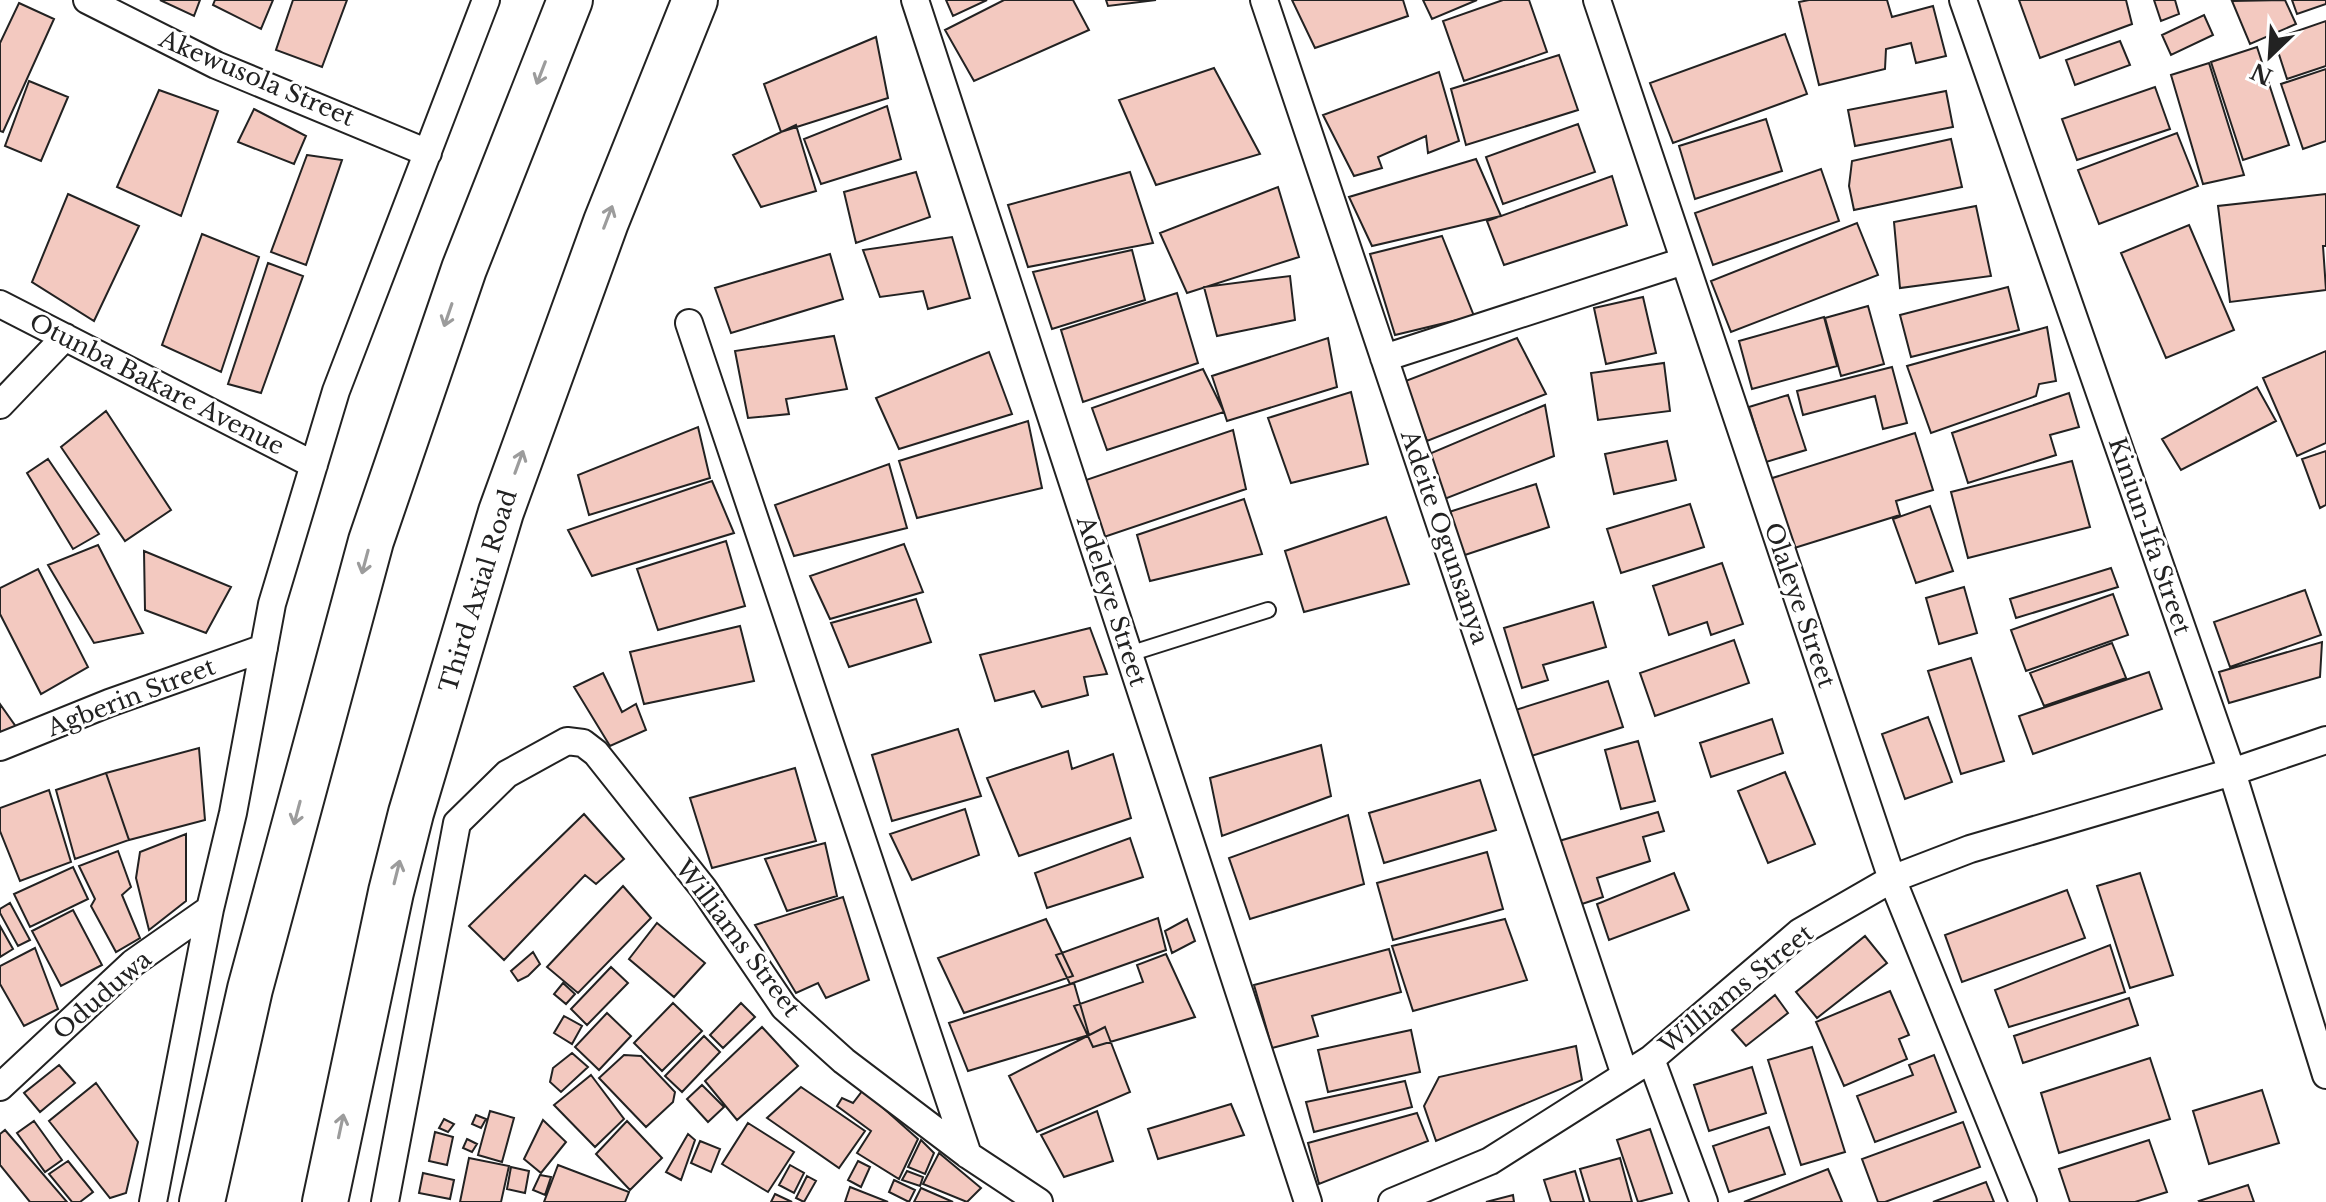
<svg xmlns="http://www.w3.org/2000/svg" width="2326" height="1202" font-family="'Libre Baskerville',serif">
  <rect width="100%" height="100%" fill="#fff"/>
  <!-- building -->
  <path fill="#f3c9c0" stroke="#222" stroke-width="2" d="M160,0H200L194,16Z
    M215,0H273L261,29L213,5Z
    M293,0H347L322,67L276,50Z
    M946,0H987L953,16Z
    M1004,0H1073L1089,30L974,81L945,30Z
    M1106,0H1156L1108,6Z
    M1292,0H1403L1408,16L1315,48Z
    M1423,0H1477L1432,19Z
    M1503,0H1529L1547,52L1464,81L1443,21Z
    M1809,0H1887L1892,17L1933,6L1946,56L1916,63L1911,43L1886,49L1885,69L1819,85L1799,2Z
    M2019,0H2126L2132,24L2040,58Z
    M2154,0H2175L2179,14L2161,21Z
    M2285,0L2296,24L2250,44L2232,1Z
    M2292,0H2326V4L2297,14Z
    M19,3L54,19L3,132L0,131V43Z
    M2204,15L2213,35L2171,55L2162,35Z
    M2326,21V66L2287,79L2274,39Z
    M1785,34L1807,94L1673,143L1650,83Z
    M876,37L888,98L781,132L764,84Z
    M2120,41L2130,65L2075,85L2066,60Z
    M2257,47L2289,145L2243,160L2211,62Z
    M1559,55L1578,110L1466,145L1451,89Z
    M2209,63L2244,175L2203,184L2171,75Z
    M1214,68L1260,154L1156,185L1119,100Z
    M2326,69V141L2303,149L2281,84Z
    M1439,72L1459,141L1428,153L1426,136L1378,157L1382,168L1354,176L1323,115Z
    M29,81L68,97L41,161L5,146Z
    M2155,87L2170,129L2077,160L2062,119Z
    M159,90L218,111L181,216L117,187Z
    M1946,91L1953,127L1855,146L1848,110Z
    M887,106L901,159L821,184L804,139Z
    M254,109L306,136L294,164L238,142Z
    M1766,119L1782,171L1695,199L1679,146Z
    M1578,124L1595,172L1503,204L1486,157Z
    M796,125L816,191L761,207L733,155Z
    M2177,133L2198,186L2099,224L2078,170Z
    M1951,139L1962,187L1854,210L1849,186L1852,161Z
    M307,155L342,160L306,265L271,252Z
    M1476,159L1501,216L1372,246L1349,197Z
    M1821,169L1839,221L1713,265L1695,213Z
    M916,172L930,217L856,243L844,192Z
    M1130,172L1153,243L1028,267L1008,205Z
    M1612,176L1627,225L1504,265L1487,221Z
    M1278,187L1299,257L1187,293L1160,233Z
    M68,194L139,226L94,321L32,282Z
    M2326,194V246H2323L2326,290L2230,302L2218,206Z
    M1976,206L1991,276L1900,288L1894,222Z
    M1857,223L1878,275L1731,332L1711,281Z
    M2189,225L2234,330L2166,358L2121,253Z
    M202,234L259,257L221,372L162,345Z
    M1442,236L1474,316L1395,335L1370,254Z
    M952,237L970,298L928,309L923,291L880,297L863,250Z
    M1132,250L1145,300L1052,329L1033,272Z
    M830,254L843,299L731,333L715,288Z
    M268,263L303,276L261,393L228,384Z
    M1290,276L1295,320L1217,336L1204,287Z
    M2008,287L2019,330L1911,357L1900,315Z
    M1177,293L1198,363L1083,402L1061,330Z
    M1643,297L1656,353L1606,364L1594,308Z
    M1868,306L1884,364L1841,376L1825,318Z
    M1824,317L1837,366L1752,389L1739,341Z
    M2047,327L2056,381L2039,384L2036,396L1931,433L1907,366Z
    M834,336L847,389L786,399L789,414L748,418L735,351Z
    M1328,338L1337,387L1227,421L1212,376Z
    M1517,338L1546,394L1427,441L1403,382Z
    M2326,351V443L2297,456L2263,378Z
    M989,352L1012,414L899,449L876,398Z
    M1664,363L1670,411L1598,420L1591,373Z
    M1892,367L1907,423L1883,429L1875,396L1803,415L1797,391Z
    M1203,369L1224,412L1107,450L1092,408Z
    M2257,387L2276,421L2181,470L2162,439Z
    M1351,392L1368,464L1291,483L1268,418Z
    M2069,393L2079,427L2050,435L2056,455L1968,483L1952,433Z
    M1788,395L1806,450L1766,462L1749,407Z
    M1545,405L1554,456L1442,500L1429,454Z
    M106,411L171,510L125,541L61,447Z
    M1028,421L1042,488L917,518L899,461Z
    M698,427L710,478L589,515L578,475Z
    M1233,430L1246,489L1104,537L1083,481Z
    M1915,433L1933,490L1896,501L1900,515L1788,550L1766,480Z
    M1667,441L1676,480L1614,494L1605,454Z
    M2326,451V505L2320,508L2302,459Z
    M48,459L99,534L73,549L27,473Z
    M2072,461L2090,527L1968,558L1951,492Z
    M889,464L907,528L794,556L775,505Z
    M712,481L734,533L592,576L568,530Z
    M1536,484L1549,527L1459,557L1446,513Z
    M1244,499L1262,554L1150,581L1137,535Z
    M1690,504L1704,547L1621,573L1607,529Z
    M1930,506L1953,571L1916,583L1893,519Z
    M1386,517L1409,584L1304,612L1285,551Z
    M726,541L745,606L658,630L637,569Z
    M904,544L923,592L830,619L810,576Z
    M98,545L143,633L94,643L48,565Z
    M144,551L231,587L206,633L145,610Z
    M1722,563L1743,624L1711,635L1707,622L1669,635L1653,586Z
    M2111,568L2118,587L2016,618L2010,599Z
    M38,569L88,667L41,694L0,614V588Z
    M1964,587L1977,633L1939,644L1926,598Z
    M2305,590L2321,635L2230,667L2214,622Z
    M2113,594L2128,635L2026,671L2011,630Z
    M916,599L931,642L849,667L831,623Z
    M1593,602L1606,647L1543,665L1548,680L1522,688L1504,628Z
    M740,626L754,681L644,704L630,652Z
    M1090,628L1107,674L1084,677L1088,695L1042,707L1034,691L995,701L980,655Z
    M1734,640L1749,683L1655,716L1640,673Z
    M2322,642L2320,677L2229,703L2219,672Z
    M2112,643L2126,678L2044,706L2030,673Z
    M1971,658L2004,761L1961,774L1928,671Z
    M2149,672L2162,709L2033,754L2019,716Z
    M603,673L622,712L636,704L646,730L610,746L574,687Z
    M1608,681L1623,727L1525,758L1509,712Z
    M0,704L19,731L0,733Z
    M1928,717L1952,782L1905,799L1882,734Z
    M1772,719L1783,753L1711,777L1700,743Z
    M958,729L981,796L892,821L872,755Z
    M1638,741L1655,801L1621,809L1605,750Z
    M1321,745L1331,796L1222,836L1210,778Z
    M199,748L205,820L129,840L106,773Z
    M1068,751L1072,769L1113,754L1131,818L1019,856L987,778Z
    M795,768L816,841L712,868L690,798Z
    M1785,772L1815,844L1768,863L1738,791Z
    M106,773L129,840L75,859L56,790Z
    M1480,780L1496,830L1384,863L1369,813Z
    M49,790L71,862L20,881L0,831V808Z
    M965,809L979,855L912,880L890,834Z
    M1658,812L1664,831L1643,837L1650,861L1597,878L1603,897L1579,905L1559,841Z
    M584,814L624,859L596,884L585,875L504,960L469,926Z
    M1348,815L1364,884L1250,919L1229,858Z
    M186,834V901L149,930L136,878L140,852Z
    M1130,838L1143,877L1047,908L1035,873Z
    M825,843L837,896L787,911L765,859Z
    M118,851L131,887L122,895L140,938L116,952L91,906L95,899L79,866Z
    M1487,852L1503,909L1393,940L1377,883Z
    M73,867L88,899L30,927L14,894Z
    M1674,873L1689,910L1609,940L1597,904Z
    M2140,873L2173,975L2130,988L2097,886Z
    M623,886L651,918L578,993L547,967Z
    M2067,890L2085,938L1962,982L1945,935Z
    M843,897L869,980L826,998L818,983L796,993L755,925Z
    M10,903L30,940L18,946L0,913V909Z
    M73,910L102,965L61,986L32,931Z
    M1158,918L1166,950L1070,984L1056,955Z
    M1046,919L1073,976L964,1013L938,958Z
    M1187,919L1195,941L1172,953L1165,931Z
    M1505,919L1527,980L1413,1011L1392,946Z
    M657,923L705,963L674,997L629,959Z
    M0,926L13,949L0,957Z
    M1865,936L1887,963L1817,1018L1796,992Z
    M2110,945L2125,992L2009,1027L1995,990Z
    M35,948L58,1009L24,1026L0,984V966Z
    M1389,949L1401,992L1312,1016L1318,1036L1272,1048L1254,985Z
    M533,952L540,964L528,976L518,981L511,971Z
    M1166,954L1195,1017L1093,1047L1074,1006L1143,982L1137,965Z
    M611,967L628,983L587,1025L571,1009Z
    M563,983L575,994L566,1004L554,994Z
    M1074,983L1089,1035L968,1071L949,1023Z
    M1890,991L1909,1035L1899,1039L1907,1059L1844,1086L1816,1022Z
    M1775,995L1788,1013L1746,1046L1732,1030Z
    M2129,998L2138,1025L2023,1063L2014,1036Z
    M673,1003L702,1031L662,1071L634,1043Z
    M741,1003L755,1017L723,1048L710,1035Z
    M607,1013L631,1036L599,1070L575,1047Z
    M564,1016L582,1026L572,1044L554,1033Z
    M762,1027L798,1066L737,1120L705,1081Z
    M1105,1027L1130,1092L1037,1132L1009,1076Z
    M1411,1030L1420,1072L1328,1092L1318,1050Z
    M704,1036L720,1052L682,1092L665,1076Z
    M1576,1046L1582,1080L1436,1141L1424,1106L1439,1077Z
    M1812,1047L1845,1152L1801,1165L1768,1060Z
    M572,1053L588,1067L561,1092L550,1082L553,1068Z
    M624,1055L641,1056L675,1092L673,1102L646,1127L599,1078Z
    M1934,1055L1956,1112L1875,1142L1857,1096L1913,1075L1909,1065Z
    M2150,1058L2170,1119L2059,1153L2041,1093Z
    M59,1065L75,1083L40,1112L24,1093Z
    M1752,1067L1766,1113L1709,1131L1694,1085Z
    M591,1075L624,1119L595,1147L554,1105Z
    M1405,1081L1412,1107L1314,1132L1306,1102Z
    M96,1083L138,1142L126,1193L110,1198L49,1121Z
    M702,1085L724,1107L708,1122L687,1099Z
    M801,1087L865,1131L839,1168L767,1118Z
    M863,1090L918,1139L899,1179L857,1153L871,1131L837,1106L842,1098L853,1103Z
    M2262,1090L2279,1143L2209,1164L2193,1111Z
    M1231,1104L1244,1135L1158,1159L1148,1129Z
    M490,1111L514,1118L502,1162L478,1155Z
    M1097,1111L1113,1161L1064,1177L1041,1135Z
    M1417,1113L1428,1141L1319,1184L1308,1143Z
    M476,1115L486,1119L481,1128L472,1124Z
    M444,1119L454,1124L448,1132L439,1128Z
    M543,1120L566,1142L541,1173L524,1159Z
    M34,1121L62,1160L45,1172L17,1133Z
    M627,1121L662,1158L630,1190L596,1154Z
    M1963,1122L1980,1167L1885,1202H1878L1862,1159Z
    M748,1123L794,1152L768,1192L722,1164Z
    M1769,1127L1785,1174L1729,1192L1713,1146Z
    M1650,1129L1672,1193L1638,1202L1617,1140Z
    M5,1130L67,1202H30L0,1165V1134Z
    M435,1132L453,1137L447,1165L429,1161Z
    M688,1134L695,1140L681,1180L666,1172Z
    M467,1139L477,1144L472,1152L463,1148Z
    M921,1140L934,1153L925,1174L908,1167Z
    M2149,1140L2167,1192L2135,1202H2070L2059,1169Z
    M700,1141L720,1149L711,1172L691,1163Z
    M939,1153L981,1188L967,1202L923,1184Z
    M469,1158L509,1166L501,1202H460Z
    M1620,1158L1632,1202H1590L1580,1169Z
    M68,1161L93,1192L80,1202H72L49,1174Z
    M858,1161L870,1167L861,1187L848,1180Z
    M558,1165L629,1192L625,1202H544Z
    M790,1165L804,1173L794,1193L779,1185Z
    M511,1167L529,1171L525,1193L507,1189Z
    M1828,1169L1842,1202H1744Z
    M907,1171L923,1177L920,1186L902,1180Z
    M1575,1171L1584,1202H1551L1544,1180Z
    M423,1173L454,1180L450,1199L419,1193Z
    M540,1175L551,1177L545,1195L533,1190Z
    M807,1176L816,1181L804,1202L796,1198Z
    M894,1180L915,1190L909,1202L889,1192Z
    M1986,1182L1994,1202H1933Z
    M2248,1185L2254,1202H2200L2199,1201Z
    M850,1187L888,1202H845Z
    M921,1188L953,1202H914Z
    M775,1194L792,1202H771Z
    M1513,1195L1514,1202H1486Z"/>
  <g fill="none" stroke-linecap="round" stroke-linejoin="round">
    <defs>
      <path id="service" d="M1129,654L1268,610"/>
      <path id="minor" d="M87,0L216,65L428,153
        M915,0L1308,1202
        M1264,0L1625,1075
        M1597,0L1892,879L2023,1202
        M1963,0L2232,772L2326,1075
        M0,304L314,465
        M689,323L968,1155
        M1384,358L1684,261
        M0,405L65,337
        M0,747L109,703L264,648
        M457,823L507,774L567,741L583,743L596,753L703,888L784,1007L844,1061L968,1155L1039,1202
        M1651,1059L1704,1202
        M0,1087L133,963L210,909
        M153,1202L210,909L233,813L272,604L336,391L486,0
        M385,1202L457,823
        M1392,1202L1490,1161L1651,1059L1800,932L1892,879L1970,849L2232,772L2326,740"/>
      <path id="motorway" d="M202,1202L250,989L371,541L464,269L570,0
        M325,1202L391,892L411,813L501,512L606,222L695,0"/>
    </defs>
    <!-- service casing -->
    <use href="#service" stroke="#222" stroke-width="18"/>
    <!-- minor casing -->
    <use href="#minor" stroke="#222" stroke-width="30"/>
    <!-- motorway casing -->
    <use href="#motorway" stroke="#222" stroke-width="48"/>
    <!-- service -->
    <use href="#service" stroke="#fff" stroke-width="14"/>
    <!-- minor -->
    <use href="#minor" stroke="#fff" stroke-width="26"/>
    <!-- motorway -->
    <use href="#motorway" stroke="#fff" stroke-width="44"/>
  </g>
  <!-- one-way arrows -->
  <defs><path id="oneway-shaft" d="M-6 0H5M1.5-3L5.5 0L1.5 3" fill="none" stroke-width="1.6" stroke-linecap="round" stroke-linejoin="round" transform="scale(2)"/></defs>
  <g stroke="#9c9c9c">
    <use href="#oneway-shaft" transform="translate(541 73) rotate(111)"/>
    <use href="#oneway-shaft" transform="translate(608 217) rotate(-69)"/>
    <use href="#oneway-shaft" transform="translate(448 315) rotate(109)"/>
    <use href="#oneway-shaft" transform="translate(519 462) rotate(-70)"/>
    <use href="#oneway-shaft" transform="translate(365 562) rotate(105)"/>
    <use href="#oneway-shaft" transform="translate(297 813) rotate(105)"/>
    <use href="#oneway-shaft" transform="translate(397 872) rotate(-76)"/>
    <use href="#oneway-shaft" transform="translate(341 1126) rotate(-78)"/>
  </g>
  <g text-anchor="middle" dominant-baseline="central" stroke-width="6" stroke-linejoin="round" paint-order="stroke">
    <!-- street labels -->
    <g font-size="24" fill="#222" stroke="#fff">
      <text transform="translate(257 78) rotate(23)">Akewusola Street</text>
      <text transform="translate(157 384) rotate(27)">Otunba Bakare Avenue</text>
      <text transform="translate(2150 536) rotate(71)">Kiniun-Ifa Street</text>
      <text transform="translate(1445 537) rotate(71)">Adeite Ogunsanya</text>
      <text transform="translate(478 591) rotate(-73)">Third Axial Road</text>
      <text transform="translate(1112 601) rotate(72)">Adeleye Street</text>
      <text transform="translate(1800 605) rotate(71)">Olaleye Street</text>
      <text transform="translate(131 697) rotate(-21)">Agberin Street</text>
      <text transform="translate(738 938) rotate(53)">Williams Street</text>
      <text transform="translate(1736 989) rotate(-39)">Williams Street</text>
      <text transform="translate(102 995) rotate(-41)">Oduduwa</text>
    </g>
  </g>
  <!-- north arrow -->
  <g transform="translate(2270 56) rotate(205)" stroke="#ffffff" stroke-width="6" paint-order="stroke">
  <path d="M0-6L14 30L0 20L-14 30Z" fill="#222222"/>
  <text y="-12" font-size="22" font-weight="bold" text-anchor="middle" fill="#222222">N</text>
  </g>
</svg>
